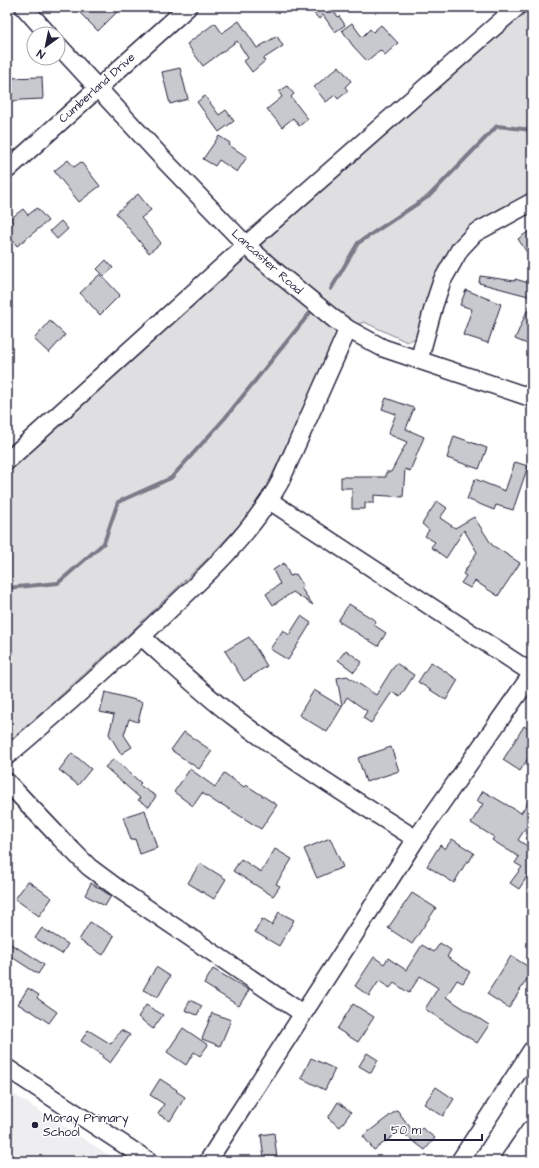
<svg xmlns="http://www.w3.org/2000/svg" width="539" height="1168" font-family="'Architects Daughter',sans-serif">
  <rect width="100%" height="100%" fill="#fff"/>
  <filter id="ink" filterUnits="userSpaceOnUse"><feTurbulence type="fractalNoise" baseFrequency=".025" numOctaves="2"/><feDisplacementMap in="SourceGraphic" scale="8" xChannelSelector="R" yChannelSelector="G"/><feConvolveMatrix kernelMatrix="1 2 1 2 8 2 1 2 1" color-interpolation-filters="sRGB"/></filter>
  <g filter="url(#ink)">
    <!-- built -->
    <path fill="#eeeef1" d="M7,1090L118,1161H7Z"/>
    <!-- green -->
    <path fill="#dfdfe2" stroke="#80808e" d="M525,7H532V193L469,228L418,337L407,342L364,322L339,332L267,486L246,518L210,556L133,630L7,744V472L246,255Z"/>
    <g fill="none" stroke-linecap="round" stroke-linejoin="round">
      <!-- stream -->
      <path stroke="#7a7a88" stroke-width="4" d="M331,289L358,243L429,196L497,126L532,130
        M7,588L58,583L104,543L118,502L171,478L225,418L309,314"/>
    </g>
    <!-- building -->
    <path fill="#c8c8cf" stroke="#22223b" d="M74,7H122L98,31Z
      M308,7H332L331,8L338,17L339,16L345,25L335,32L323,15L319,19Z
      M239,21L257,48L277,36L283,46L263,59L265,61L252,72L244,61L248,58L237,41L203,66L187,44L215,23L222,33Z
      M352,23L362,37L370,29L373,32L381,25L398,43L385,55L380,50L367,61L353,46L342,30Z
      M339,66L351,81L345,87L348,91L338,99L335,95L326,102L314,87Z
      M180,68L188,99L170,104L162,72Z
      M42,77L43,99L21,100L7,102V78Z
      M287,86L294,94L291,97L308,119L299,126L293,118L282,127L267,109L282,97L279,92Z
      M205,96L219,115L226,110L234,121L219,132L197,102Z
      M219,136L230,143L229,145L247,157L237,172L219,160L215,166L203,159Z
      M68,160L74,167L81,162L100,186L79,202L54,171Z
      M138,194L151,210L141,218L161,243L149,253L116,213Z
      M37,208L48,221L17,246L7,233V229L14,223L10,219L23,209L28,215Z
      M61,221L68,229L57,239L50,231Z
      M532,229V260L518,239Z
      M106,260L113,268L104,276L97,269Z
      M100,274L120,295L100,315L80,293Z
      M480,276L515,281V279L532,284V297L479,283Z
      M466,290L501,304L488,343L463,335L472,309L460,305Z
      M532,299V346L515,339Z
      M50,321L65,335L49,353L34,339Z
      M386,398L414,408L406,429L424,437L410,471L405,469L403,497L374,495V503H365V509H352V488H341V477H386V472H391L407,442L388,434L396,414L382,409Z
      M454,436L487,448L479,469L447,458Z
      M515,462L528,466L513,510L496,505L494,510L467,499L475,479L505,491Z
      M437,501L447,508L440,518L455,528L474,517L492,545L520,563L498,596L475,581L470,588L461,583L466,576L463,574L477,552L464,530L446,558L431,547L435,542L425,536L429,530L422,524Z
      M284,563L290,576L296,574L303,585L301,588L313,605L293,592L273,605L266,594L280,584L273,570Z
      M349,604L376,621L374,625L386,633L378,646L338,621Z
      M301,616L311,623L288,660L270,649L283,630L289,635Z
      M249,637L267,666L244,681L225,651Z
      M346,650L362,662L354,672L338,660Z
      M431,662L458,680L446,700L418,682Z
      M396,663L414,675L400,697L392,692L371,723L363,718L367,711L347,697L342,706L337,678L347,676L376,695Z
      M314,690L342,707L327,732L299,715Z
      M105,692L143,702L138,722L129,719L124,735L132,747L121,754L109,734L114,715L100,712Z
      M524,726L532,731V752L520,771L503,760Z
      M184,732L212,751L199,769L171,750Z
      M391,747L399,771L366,782L358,758Z
      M72,753L91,769L78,785L59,770Z
      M114,759L141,783L139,785L156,796L149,807L138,800L140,798L105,767Z
      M190,769L215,787L224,773L244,787L246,785L277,805L261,829L221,804L220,805L202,793L193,806L174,792Z
      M483,791L521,813L532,796V818L518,840L532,849V873L530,872L519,889L510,883L522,867L515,863L519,857L492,840L494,837L471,823L483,804L477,801Z
      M145,810L157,848L140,854L135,839L131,840L123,817Z
      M330,838L343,867L317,878L304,849Z
      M452,839L474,853L469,862L467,861L454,883L427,866L440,845L445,849Z
      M275,849L292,859L276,884L280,886L273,896L233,871L241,859L261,872Z
      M200,863L226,879L214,899L188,883Z
      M28,881L52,898L39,916L15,899Z
      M91,883L111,896L105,906L85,895Z
      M412,893L436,908L412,944L388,928Z
      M279,912L294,920L279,946L255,932L262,919L272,925Z
      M90,922L114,936L103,955L79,940Z
      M42,928L68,944L62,954L35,938Z
      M7,942L26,953H27L44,965L38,974L7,954Z
      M440,943L451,950L447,957L470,972L463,983L457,980L446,997L489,1025L477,1043L425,1009L438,988L420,976L409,993L394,983L390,988L379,981L369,996L355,986L374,957L384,964L388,958L406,970L422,945L434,952Z
      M511,956L532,969V971L509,1008L487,994Z
      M156,967L170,976L158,997L143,990Z
      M213,969L249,990L239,1006L204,984Z
      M28,988L39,995L37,998L57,1012L49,1023L30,1010L29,1011L18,1004Z
      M190,1000L202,1006L197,1015L185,1010Z
      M353,1004L374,1017L358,1042L337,1029Z
      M146,1005L163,1015L153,1029L138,1017Z
      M212,1013L231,1020L220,1046L202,1039Z
      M183,1028L208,1045L200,1056L194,1052L186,1065L167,1052Z
      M88,1030L111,1044L121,1030L130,1035L110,1063L102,1057L103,1055L81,1041Z
      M367,1053L378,1060L371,1073L359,1066Z
      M311,1058L335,1069L325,1090L301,1078Z
      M160,1079L177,1090L176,1091L185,1097L170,1121L158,1114L164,1104L150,1095Z
      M436,1087L454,1099L443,1116L424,1104Z
      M338,1102L351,1112L340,1127L328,1118Z
      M397,1110L416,1135L422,1128L435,1138L425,1150L400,1131L374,1150L363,1136Z
      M274,1133L277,1158L264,1159L261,1135Z"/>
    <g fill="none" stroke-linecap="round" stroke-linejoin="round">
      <defs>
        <path id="minor" d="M24,7L48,34
          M58,45L166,162L246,245L273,269L334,319L348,329L383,348L532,398
          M7,170L188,7
          M419,360L434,305L442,281L460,249L475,233L532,202
          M7,461L246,245L517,7
          M270,501L532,673
          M142,637C172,664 201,692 234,717C292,761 354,800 416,839
          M7,756C61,710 114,663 165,614C208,574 251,534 280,482L348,329
          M7,782L61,839L89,867L120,890L302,1013
          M7,1068L149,1161
          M208,1161L416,839L532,674
          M460,1161L532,1050"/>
        <path id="major" d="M512,1161L532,1132"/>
      </defs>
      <!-- minor casing -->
      <use href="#minor" stroke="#22223b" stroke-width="20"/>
      <!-- major casing -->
      <use href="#major" stroke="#22223b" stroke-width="25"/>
      <!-- minor -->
      <use href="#minor" stroke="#fff" stroke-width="17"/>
      <!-- major -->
      <use href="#major" stroke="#fff" stroke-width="22"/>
    </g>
  </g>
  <!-- markers -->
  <circle fill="#22223b" stroke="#fff" stroke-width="1.5" cx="35" cy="1125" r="4"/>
  <g text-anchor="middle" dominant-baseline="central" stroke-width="3" stroke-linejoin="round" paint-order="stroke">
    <!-- street labels -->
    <g font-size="12" fill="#22223b" stroke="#fff">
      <text transform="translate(97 88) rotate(-42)">Cumberland Drive</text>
      <text transform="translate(267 262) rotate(42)">Lancaster Road</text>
    </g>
    <!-- poi labels -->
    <g font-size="12" fill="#22223b" stroke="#fff" text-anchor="start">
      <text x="43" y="1118">Moray Primary<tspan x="43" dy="14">School</tspan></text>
    </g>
  </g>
  <!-- margin -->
  <rect width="539" height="1168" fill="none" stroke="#fff" stroke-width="24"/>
  <rect x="12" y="12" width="515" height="1144" fill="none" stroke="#22223b" stroke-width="1.5" filter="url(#ink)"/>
  <!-- north arrow -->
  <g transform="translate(46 46) rotate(213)"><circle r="19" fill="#ffffff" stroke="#a7a7b1"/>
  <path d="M0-3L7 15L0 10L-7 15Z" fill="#22223b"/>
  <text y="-6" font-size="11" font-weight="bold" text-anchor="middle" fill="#22223b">N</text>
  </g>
  <!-- scale -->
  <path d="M385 1134v6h97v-6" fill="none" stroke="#22223b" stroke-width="2"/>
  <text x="391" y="1134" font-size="12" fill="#22223b" stroke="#ffffff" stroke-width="3" paint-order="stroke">50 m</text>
</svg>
